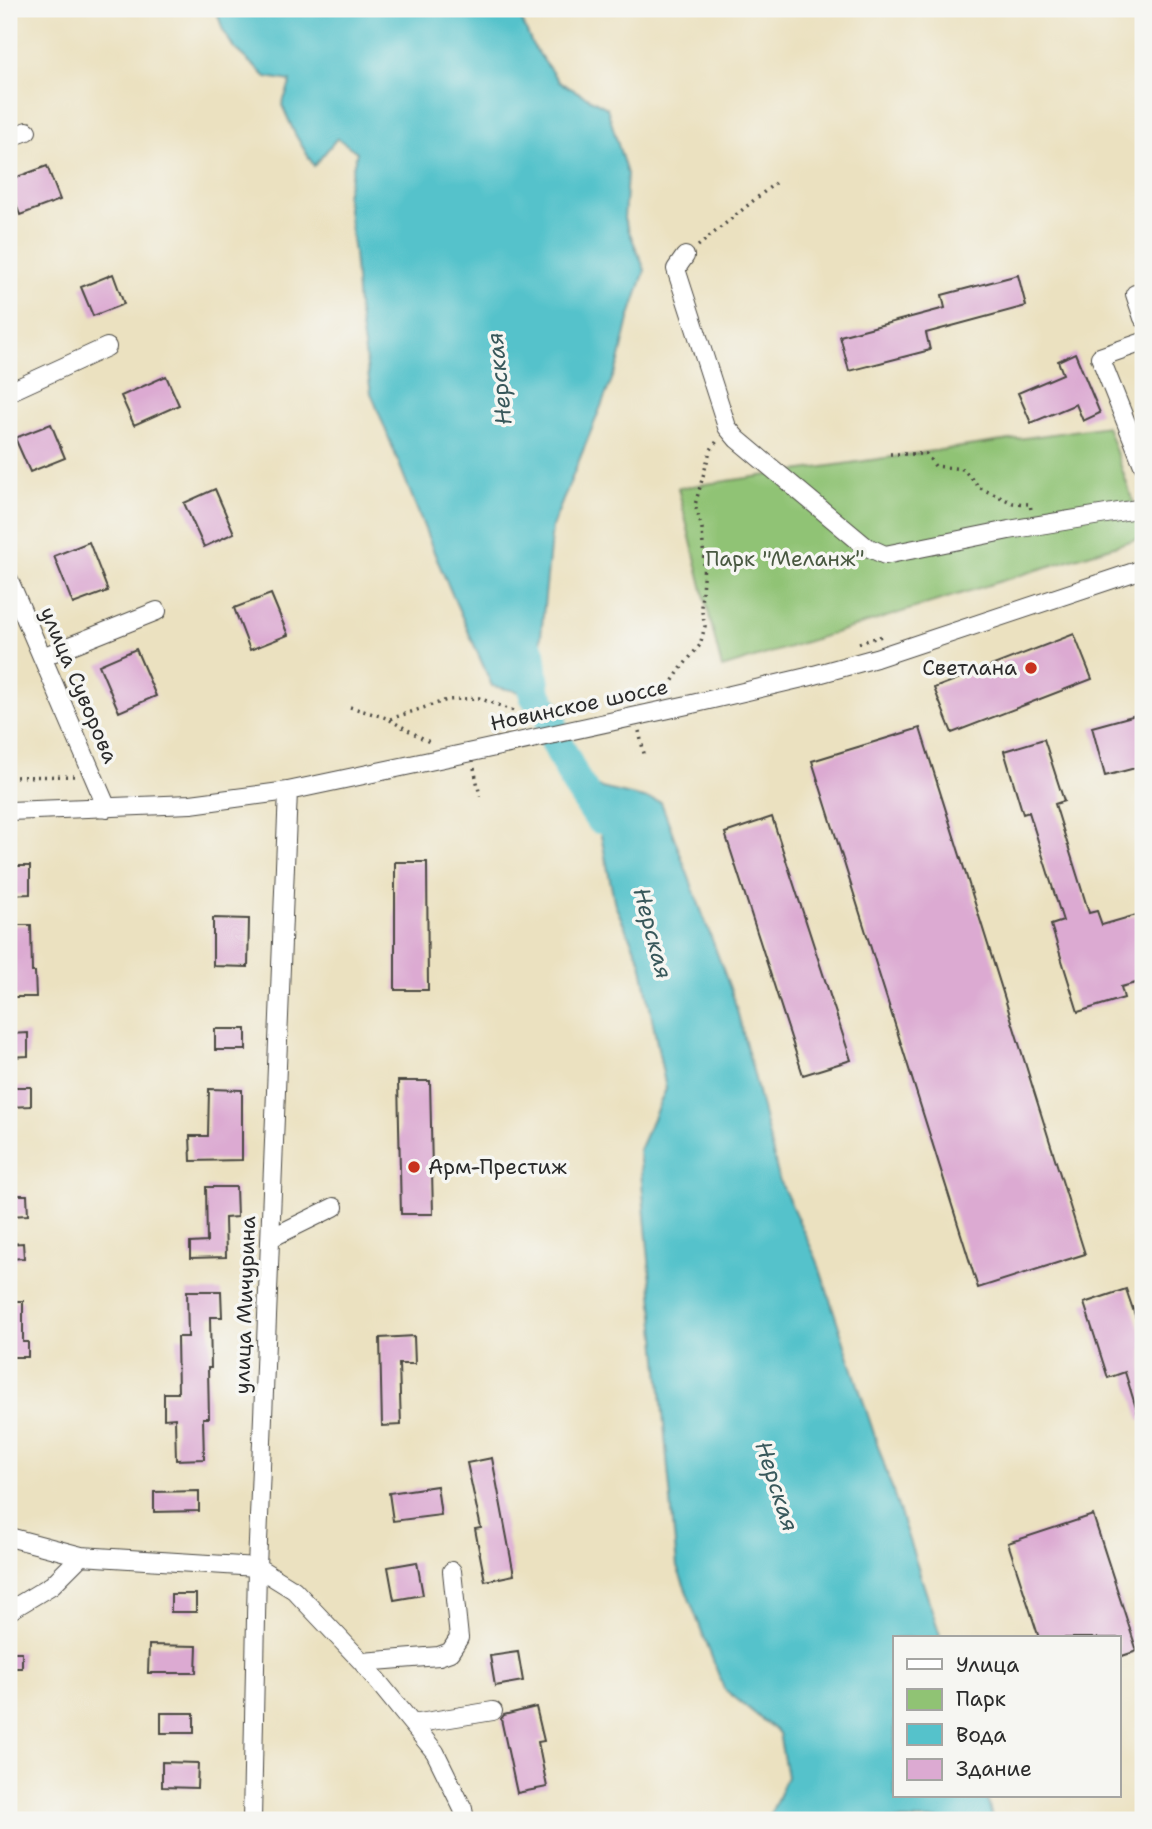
<svg xmlns="http://www.w3.org/2000/svg" width="1152" height="1829" font-family="'Shantell Sans',sans-serif">
  <rect width="100%" height="100%" fill="#f6f6f2"/>
  <filter id="ink" filterUnits="userSpaceOnUse"><feTurbulence type="fractalNoise" baseFrequency=".0143" numOctaves="2"/><feDisplacementMap in="SourceGraphic" scale="14" xChannelSelector="R" yChannelSelector="G"/><feConvolveMatrix kernelMatrix="1 2 1 2 8 2 1 2 1" color-interpolation-filters="sRGB"/></filter>
  <filter id="wash" filterUnits="userSpaceOnUse"><feTurbulence type="fractalNoise" baseFrequency=".00686" numOctaves="4" result="noise"/><feDisplacementMap in="SourceGraphic" scale="28" xChannelSelector="R" yChannelSelector="G"/><feGaussianBlur stdDeviation="1.57" result="paint"/><feColorMatrix in="noise" values="0 0 0 0 0 0 0 0 0 0 0 0 0 0 0 0 0 1.4 0 .05"/><feComposite in="paint" operator="in"/></filter>
  <g filter="url(#wash)">
    <rect width="100%" height="100%" fill="#ebe1c0"/>
    <!-- green -->
    <path fill="#90c374" stroke="#5e7750" stroke-width="2" d="M1107,426L1143,530V537L722,668L678,488Z"/>
    <!-- water -->
    <path fill="#55c2cb" stroke="#40767b" stroke-width="2" d="M216,9H517L532,44L559,82L607,108L627,174L624,219L645,270L629,319L619,362L552,527L535,695L492,686L436,557L371,393L358,307L354,253L346,195L357,152L337,138L314,166L295,134L282,105L291,81L266,77L234,48L223,30Z
      M576,782L661,802L734,999L754,1075L779,1179L817,1260L941,1638H895V1796H986L993,1820H768L787,1777L779,1733L724,1689L677,1567L639,1150L666,1089L641,962L615,905L598,821Z"/>
    <g fill="none" stroke-linecap="round" stroke-linejoin="round">
      <!-- river -->
      <path stroke="#55c2cb" stroke-width="32" d="M530,653L535,695L551,718L552,733L576,782L600,818"/>
    </g>
    <g id="blocks">
      <!-- building -->
      <path fill="#dcaad2" d="M47,166L60,200L20,215L9,185V180Z
        M113,274L124,304L93,316L81,287Z
        M1018,275L1026,306L926,333L930,350L849,371L840,336L945,308L942,295Z
        M1075,353L1100,413L1083,421L1076,404L1031,423L1018,393L1063,374L1058,361Z
        M166,376L179,405L134,425L121,396Z
        M51,424L65,458L30,472L15,438Z
        M215,489L234,533L204,547L184,503Z
        M89,542L108,591L73,604L54,556Z
        M271,594L288,635L250,650L234,608Z
        M1074,634L1092,679L952,733L934,688Z
        M136,649L156,696L119,712L99,665Z
        M1143,713V766L1105,776L1092,727Z
        M920,728L1085,1254L978,1288L812,761Z
        M1044,739L1064,801L1055,804L1089,913L1097,911L1102,925L1143,913V981L1121,987L1124,998L1078,1012L1051,925L1063,921L1029,812L1023,814L1004,751Z
        M772,817L851,1060L803,1075L725,833Z
        M395,862H427L428,990H395Z
        M9,866H30V894L9,895Z
        M213,918L249,919L248,967L213,966Z
        M9,925H31L32,972H35L36,997H9Z
        M215,1029H246V1050H215Z
        M28,1033V1056L9,1057V1034Z
        M398,1081H430L433,1214H401Z
        M9,1087H31V1106L9,1107Z
        M209,1089L242,1090V1160L191,1161L190,1136H208Z
        M206,1187H236L237,1217L225,1218L226,1257L190,1258V1243L207,1242Z
        M9,1195H27L28,1215L9,1216Z
        M23,1243L24,1258L9,1259V1244Z
        M1126,1289L1143,1339V1421H1140L1125,1372L1108,1378L1084,1303Z
        M187,1291H221L222,1317H210L211,1368H208L209,1418H203L204,1459L176,1460L175,1418L164,1419V1393H178L177,1337H188Z
        M9,1301H23V1342H28V1357H9Z
        M414,1336L415,1364H399L401,1425L382,1426L380,1338Z
        M492,1458L514,1575L485,1581L475,1529L481,1528L467,1463Z
        M437,1486L441,1515L393,1521L389,1493Z
        M199,1491V1511L154,1512V1492Z
        M1093,1515L1137,1651L1119,1657V1638H1039L1008,1543Z
        M417,1562L423,1595L394,1600L388,1567Z
        M171,1594H196V1612H171Z
        M149,1645L197,1646L196,1673H148Z
        M9,1652H22V1668H9Z
        M518,1652L523,1681L495,1686L490,1656Z
        M536,1707L544,1741L538,1742L547,1787L517,1793L501,1719L504,1715Z
        M161,1713H194V1733H161Z
        M162,1762L198,1763L197,1788L162,1787Z"/>
    </g>
  </g>
  <g filter="url(#ink)">
    <use href="#blocks" fill-opacity="0" stroke="#484641" stroke-width="2"/>
    <g fill="none" stroke-linecap="round" stroke-linejoin="round">
      <defs>
        <path id="minor" d="M9,138L27,131
          M685,256L676,269L727,427L737,439L865,546L885,555L1009,530L1143,508
          M1135,294L1143,318
          M1143,342L1100,357L1143,465
          M9,392L107,347
          M9,580L107,808
          M42,657L157,611
          M9,811L191,804L288,791L472,752L692,704L807,677L876,658L1143,569
          M271,1238L334,1207
          M9,1537L81,1556L257,1567L294,1590L362,1662L435,1752L463,1809L465,1820
          M9,1611L52,1585L81,1556
          M362,1662L439,1656L450,1652L459,1638L452,1571
          M413,1724L493,1711
          M252,1820L257,1567L288,791"/>
      </defs>
      <!-- minor casing -->
      <use href="#minor" stroke="#484641" stroke-width="20"/>
      <!-- path -->
      <path stroke="#484641" stroke-width="3.5" stroke-dasharray="2 5" stroke-linecap="butt" d="M698,246L775,183
        M890,454H926L935,466L963,469L980,488L1013,503L1030,504L1031,510
        M859,643L882,636
        M665,692L682,667L700,645L705,626L701,607L704,563L702,528L695,505L710,451L717,441
        M350,707L390,719L447,700L479,698L514,711
        M390,720L431,743
        M639,731L645,758
        M474,768L480,796
        M9,777L77,776"/>
      <!-- minor -->
      <use href="#minor" stroke="#fff" stroke-width="18"/>
    </g>
  </g>
  <!-- markers -->
  <g fill="#c8321e" stroke="#f6f6f2" stroke-width="2.5">
    <circle cx="1031" cy="668" r="7"/>
    <circle cx="414" cy="1167" r="7"/>
  </g>
  <g text-anchor="middle" dominant-baseline="central" stroke-width="7" stroke-linejoin="round" paint-order="stroke">
    <!-- park labels -->
    <g font-size="21" fill="#495941" stroke="#f6f6f2">
      <text x="785" y="559">Парк "Меланж"</text>
    </g>
    <!-- poi labels -->
    <g font-size="21" fill="#2b2b2b" stroke="#f6f6f2" text-anchor="end">
      <text x="1017" y="668">Светлана</text>
      <text x="428" y="1167" text-anchor="start">Арм-Престиж</text>
    </g>
    <!-- street labels -->
    <g font-size="21" fill="#2b2b2b" stroke="#f6f6f2">
      <text transform="translate(79 685) rotate(67)">улица Суворова</text>
      <text transform="translate(579 705) rotate(-12)">Новинское шоссе</text>
      <text transform="translate(245 1305) rotate(-88)">улица Мичурина</text>
    </g>
    <!-- water labels -->
    <g font-size="23" font-style="italic" fill="#38585b" stroke="#f6f6f2">
      <text transform="translate(499 379) rotate(-96)">Нерская</text>
      <text transform="translate(653 933) rotate(75)">Нерская</text>
      <text transform="translate(777 1486) rotate(72)">Нерская</text>
    </g>
  </g>
  <!-- margin -->
  <rect width="1152" height="1829" fill="none" stroke="#f6f6f2" stroke-width="35"/>
  <!-- legend -->
  <rect x="893" y="1636" width="228" height="161" fill="#f6f6f2" stroke="#a5a5a2" stroke-width="2"/>
  <rect x="907" y="1659" width="35" height="10" fill="#ffffff" stroke="#a5a5a2" stroke-width="2"/>
  <text x="956" y="1672" font-size="21" fill="#2b2b2b">Улица</text>
  <rect x="907" y="1689" width="35" height="21" fill="#90c374" stroke="#a5a5a2" stroke-width="2"/>
  <text x="956" y="1706" font-size="21" fill="#2b2b2b">Парк</text>
  <rect x="907" y="1724" width="35" height="21" fill="#55c2cb" stroke="#a5a5a2" stroke-width="2"/>
  <text x="956" y="1742" font-size="21" fill="#2b2b2b">Вода</text>
  <rect x="907" y="1759" width="35" height="21" fill="#dcaad2" stroke="#a5a5a2" stroke-width="2"/>
  <text x="956" y="1776" font-size="21" fill="#2b2b2b">Здание</text>
</svg>
